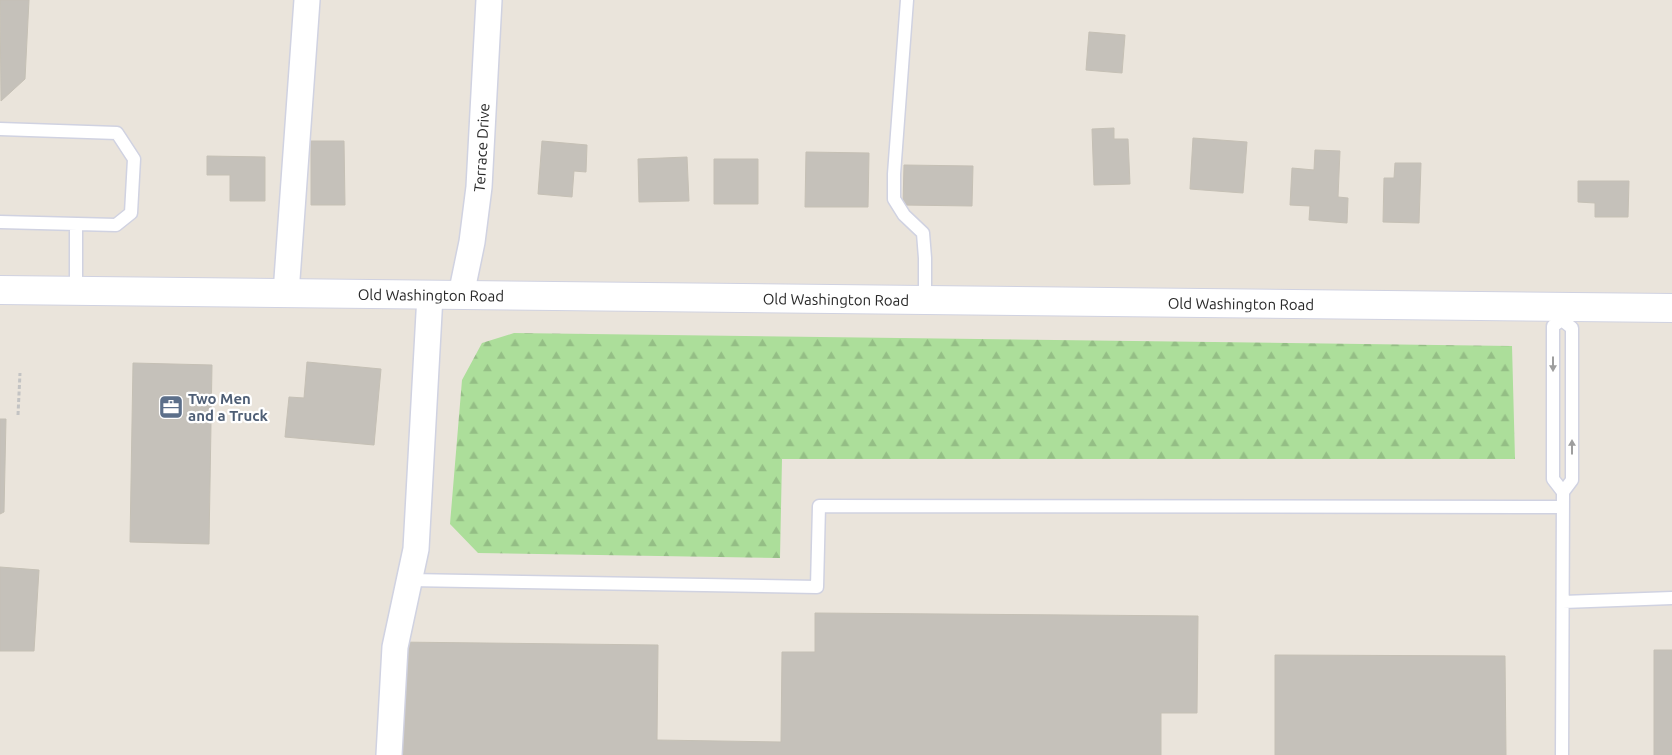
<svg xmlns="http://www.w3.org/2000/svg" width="1672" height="755" font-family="Ubuntu,sans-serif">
  <defs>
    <pattern id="forest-firs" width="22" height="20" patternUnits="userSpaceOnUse" patternTransform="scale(1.25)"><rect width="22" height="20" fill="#acde9a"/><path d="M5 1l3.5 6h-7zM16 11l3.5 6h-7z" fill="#94be85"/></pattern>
  </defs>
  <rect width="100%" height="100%" fill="#eae4db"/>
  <!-- forest -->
  <path fill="url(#forest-firs)" d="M514,333L1512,346L1515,459H782L780,558L478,553L450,524L462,380L482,343Z"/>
  <!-- building -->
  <path fill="#c5c1ba" stroke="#c5c0b5" d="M0,0H29L25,79L1,101Z
    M1089,32L1125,35L1122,73L1086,70Z
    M1114,128V139H1128L1130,184L1094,185L1092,129Z
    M1193,138L1247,142L1243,193L1190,189Z
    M311,141H344L345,205H311Z
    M542,141L587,145L586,172L574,171L572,197L538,194Z
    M1315,150L1340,151L1338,197L1348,198L1347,223L1309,220L1310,206L1290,205L1292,168L1314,170Z
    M806,152L869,153L868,207H805Z
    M207,156L265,157V201H230V175H207Z
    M687,157L689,201L639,202L638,159Z
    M714,159H758V204H714Z
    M1395,163H1421L1419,223L1383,222L1384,178H1394Z
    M904,165L973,166L972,206L903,205Z
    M1578,181H1629L1628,217H1595V203L1578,202Z
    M307,362L381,369L374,445L285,437L289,397L304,398Z
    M133,363L212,365L209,544L130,542Z
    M0,419H6L4,512L0,514Z
    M0,567L39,570L34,651H0Z
    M815,613L1198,616L1197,713H1161V755H395L396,642L658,645L657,740L781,742L782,652H815Z
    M1654,650H1672V755H1654Z
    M1275,655L1505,656L1506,755H1275Z"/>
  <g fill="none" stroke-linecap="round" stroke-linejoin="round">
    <defs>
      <path id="service" d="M907,0L894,174V199L904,215L923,233L925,258V300
        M0,129L117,133L134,159L131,213L116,225L0,222
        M76,291V224
        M1562,320L1553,326V479L1563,492L1562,755
        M1562,320L1572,328V480L1563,492
        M409,580L817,587L819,506L1563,507
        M1563,602L1672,598"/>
      <g id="minor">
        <path d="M286,293L307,0"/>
        <path id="s1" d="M461,295L472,242L479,187L489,0"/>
        <path d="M389,755L395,647L416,549L430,295"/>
      </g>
      <g id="secondary">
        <path id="s2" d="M0,290L1672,308"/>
      </g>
    </defs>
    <!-- service casing -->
    <use href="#service" stroke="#d0d2e1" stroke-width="15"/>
    <!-- minor casing -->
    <use href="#minor" stroke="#d0d2e1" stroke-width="28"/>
    <!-- secondary casing -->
    <use href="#secondary" stroke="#d0d2e1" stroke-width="30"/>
    <!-- path -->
    <path stroke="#c3c3c3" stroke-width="3" stroke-dasharray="4 2.5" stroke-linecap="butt" d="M18,415L20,373"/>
    <!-- service -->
    <use href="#service" stroke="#fff" stroke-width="12"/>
    <!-- minor -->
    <use href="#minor" stroke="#fff" stroke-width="25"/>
    <!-- secondary -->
    <use href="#secondary" stroke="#fff" stroke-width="28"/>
  </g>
  <!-- one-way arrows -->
  <defs><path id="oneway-solid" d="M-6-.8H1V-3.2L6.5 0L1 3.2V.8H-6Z" transform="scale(1.25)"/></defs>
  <g fill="#9e9e9e">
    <use href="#oneway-solid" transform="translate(1553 364) rotate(90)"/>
    <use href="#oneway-solid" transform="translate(1572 447) rotate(-90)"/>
  </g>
  <!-- icons -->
  <defs>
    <symbol id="office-square" viewBox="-11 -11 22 22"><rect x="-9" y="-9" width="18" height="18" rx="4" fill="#5c6f8a" stroke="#fff"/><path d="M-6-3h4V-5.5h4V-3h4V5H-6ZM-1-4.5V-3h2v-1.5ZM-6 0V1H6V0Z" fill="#fff"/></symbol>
  </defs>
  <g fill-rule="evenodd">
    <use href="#office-square" x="157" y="393" width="28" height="28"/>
  </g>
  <g text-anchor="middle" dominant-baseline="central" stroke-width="4.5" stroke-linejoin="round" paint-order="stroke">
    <!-- street labels -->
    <g font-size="15" fill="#282828" stroke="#fff">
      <text stroke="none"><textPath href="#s1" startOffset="149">Terrace Drive</textPath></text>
      <text stroke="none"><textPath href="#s2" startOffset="431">Old Washington Road</textPath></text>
      <text stroke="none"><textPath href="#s2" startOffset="836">Old Washington Road</textPath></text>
      <text stroke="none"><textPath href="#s2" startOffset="1241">Old Washington Road</textPath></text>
    </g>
    <!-- service labels -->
    <g font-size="15" font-weight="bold" fill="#4e5e75" stroke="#fff" text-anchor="start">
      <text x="188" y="398">Two Men<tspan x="188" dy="17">and a Truck</tspan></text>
    </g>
  </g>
</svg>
